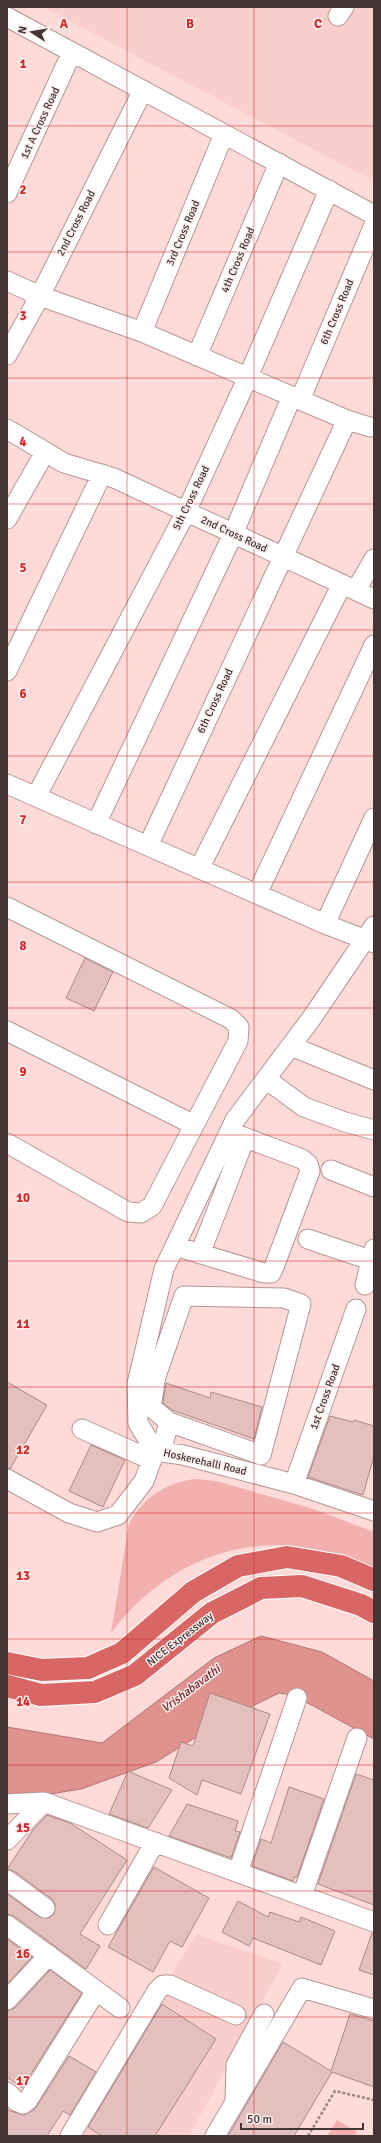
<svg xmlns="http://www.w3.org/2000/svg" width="381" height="2143" font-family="Signika,sans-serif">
  <rect width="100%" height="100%" fill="#fedbd8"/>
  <!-- built -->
  <path fill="#facecb" d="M43,7H374V181Z
    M196,1934L283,1964L189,2136H73Z"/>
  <!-- green -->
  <path fill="#f2b1ae" d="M194,1479L216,1481L313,1509L374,1532V1569C356,1562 338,1554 319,1550C236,1532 161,1567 111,1633L129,1524C143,1498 164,1484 194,1479Z
    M337,2120L357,2132L355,2136H327Z"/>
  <!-- water -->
  <path fill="#df928e" stroke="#b07673" d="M261,1636L322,1652L374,1681V1739L293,1695L279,1693L222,1721L156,1762L81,1789L7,1801V1727L102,1743L214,1658Z"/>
  <!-- building -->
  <path fill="#e3c0be" stroke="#aa8a88" d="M85,958L113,972L94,1011L66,998Z
    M7,1382L47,1405L10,1469L7,1468Z
    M166,1383L210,1398L211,1392L262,1407L254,1439L172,1410L163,1403Z
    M330,1416L353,1422L354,1420L374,1426V1456L363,1495L308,1477Z
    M91,1445L125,1460L103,1507L69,1491Z
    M210,1693L270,1714L241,1794L202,1780L197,1795L169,1778L181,1742L193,1746Z
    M128,1771L172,1790L148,1828L109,1814Z
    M356,1774L374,1780V1905L318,1884Z
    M289,1787L324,1799L297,1877H294L293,1881L252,1866L261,1839L271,1843Z
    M187,1804L238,1821L235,1831L240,1832L231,1858L169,1836Z
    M47,1815L70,1823L127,1860L80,1934L100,1946L86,1969L14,1916L7,1914V1894L39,1917L49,1918L54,1914L55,1904L52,1899L14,1871L7,1869L33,1830Z
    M154,1867L209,1898L182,1947L170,1941L153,1972L108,1947Z
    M238,1901L268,1917L270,1912L299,1922L301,1917L335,1931L321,1965L253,1938L249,1946L222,1932Z
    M372,1933H374V1975L359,1970Z
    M7,1939L32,1957L7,1984Z
    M50,1970L82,1993L22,2088L7,2077V2011L15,2008Z
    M162,2004L216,2039L155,2136H102L88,2127Z
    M350,2014L374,2021V2087L332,2072L294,2136H228L283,2042L331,2071Z
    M69,2056L96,2072L70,2115L63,2111L47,2136H7V2110L24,2115L35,2109Z"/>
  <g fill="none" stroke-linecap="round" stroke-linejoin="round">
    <defs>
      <path id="minor" d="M338,16L344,7
        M7,17L374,215
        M7,193L72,52
        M7,281L40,296L142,332L347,420L370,427
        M142,332L224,134
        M7,355L40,296L143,90
        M197,356L279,163
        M300,400L374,225
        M7,429L64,463L114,478L374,599
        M7,519L45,452
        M356,590L374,559
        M7,671L102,474
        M7,784L325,924L374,943
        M36,797L186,512L248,377L329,190
        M96,824L233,534L292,396
        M148,846L347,420
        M199,869L342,584
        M257,894L374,645
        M7,907L231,1019L239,1027L238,1041L152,1206L141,1213L128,1212L7,1143
        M325,924L374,818
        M7,1031L194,1125
        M291,1046L374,1080
        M266,1079L304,1107L345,1122L374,1130
        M331,1170L374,1187
        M308,1239L370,1260
        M175,1246L264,1273H271L274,1267L310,1171L308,1164L302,1159L230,1132
        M200,1254L245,1138
        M365,1285L374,1249
        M82,1429L152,1460
        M155,1451L138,1423L137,1384L164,1269L235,1120L311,1019L374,926
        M161,1452L169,1422L151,1407L156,1376L184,1296L284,1298L301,1304L261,1455L169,1422
        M7,1479L69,1513L97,1522L118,1515L144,1481L155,1451L183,1455L294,1484L374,1511
        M294,1484L356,1309
        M7,1804L44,1802
        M7,1840L44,1802L374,1922
        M238,1872L297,1698
        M7,1880L45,1908
        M302,1896L357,1738
        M7,1925L120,2008
        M108,1925L155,1842
        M7,2000L49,1955
        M7,2092L16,2101L23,2104L28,2100L96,1991
        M235,2099L236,2065L264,2014
        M70,2136L157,1991L163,1985H170L236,2015
        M215,2136L302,1988L374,2009"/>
      <path id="highway" d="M7,1663L42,1670L88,1668L122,1653L193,1592L238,1566L287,1557L341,1566L374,1580
        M7,1686L41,1695L95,1692L135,1675L212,1613L261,1588L302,1586L361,1605L374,1612"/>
    </defs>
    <!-- minor casing -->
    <use href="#minor" stroke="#b69593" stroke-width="21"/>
    <!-- highway casing -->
    <use href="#highway" stroke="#fff" stroke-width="24"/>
    <!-- path -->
    <path stroke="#9a8381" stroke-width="2.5" stroke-dasharray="3 2" stroke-linecap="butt" d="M308,2136L335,2091L374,2100"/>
    <!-- minor -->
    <use href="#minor" stroke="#fff" stroke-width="19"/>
    <!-- highway -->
    <use href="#highway" stroke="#d86665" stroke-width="22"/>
  </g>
  <!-- grid -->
  <path fill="none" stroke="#d62828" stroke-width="1" stroke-opacity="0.55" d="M127,7V2136M254,7V2136M7,126H374M7,252H374M7,378H374M7,504H374M7,630H374M7,756H374M7,882H374M7,1008H374M7,1135H374M7,1261H374M7,1387H374M7,1513H374M7,1639H374M7,1765H374M7,1891H374M7,2017H374"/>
  <g text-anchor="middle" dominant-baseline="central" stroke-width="3" stroke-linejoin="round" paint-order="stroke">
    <!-- street labels -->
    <g font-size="11" fill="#423534" stroke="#fceeed">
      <text transform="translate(40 123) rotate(-65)">1st A Cross Road</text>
      <text transform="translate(76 223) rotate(-63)">2nd Cross Road</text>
      <text transform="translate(183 233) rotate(-67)">3rd Cross Road</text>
      <text transform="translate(238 260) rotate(-67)">4th Cross Road</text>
      <text transform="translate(337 312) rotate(-67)">6th Cross Road</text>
      <text transform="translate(191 498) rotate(-64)">5th Cross Road</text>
      <text transform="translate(234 534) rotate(25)">2nd Cross Road</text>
      <text transform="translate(215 701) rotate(-65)">6th Cross Road</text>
      <text transform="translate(325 1397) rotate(-70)">1st Cross Road</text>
      <text transform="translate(205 1462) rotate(13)">Hoskerehalli Road</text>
      <text transform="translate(180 1639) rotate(-38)">NICE Expressway</text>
    </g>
    <!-- water labels -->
    <g font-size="12" font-style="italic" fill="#7c2125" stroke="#fceeed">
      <text transform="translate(191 1689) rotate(-37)">Vrishabavathi</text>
    </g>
  </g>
  <g font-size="13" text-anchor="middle" font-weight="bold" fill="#d62828" stroke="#fceeed" stroke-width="3" stroke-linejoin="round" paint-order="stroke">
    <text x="64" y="28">A</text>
    <text x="190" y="28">B</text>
    <text x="318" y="28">C</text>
    <text x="23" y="68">1</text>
    <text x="23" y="194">2</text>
    <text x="23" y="320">3</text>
    <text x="23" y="446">4</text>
    <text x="23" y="572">5</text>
    <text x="23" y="698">6</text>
    <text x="23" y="824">7</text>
    <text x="23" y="950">8</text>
    <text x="23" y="1076">9</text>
    <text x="23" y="1202">10</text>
    <text x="23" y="1328">11</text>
    <text x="23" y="1454">12</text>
    <text x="23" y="1580">13</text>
    <text x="23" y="1706">14</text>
    <text x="23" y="1832">15</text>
    <text x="23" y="1958">16</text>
    <text x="23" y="2085">17</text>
  </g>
  <!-- border -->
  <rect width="381" height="2143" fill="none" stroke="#423534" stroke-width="16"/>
  <!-- north arrow -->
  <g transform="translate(32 32) rotate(282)" stroke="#fceeed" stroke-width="3" paint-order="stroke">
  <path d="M0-3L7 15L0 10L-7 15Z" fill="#423534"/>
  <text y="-6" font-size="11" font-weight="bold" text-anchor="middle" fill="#423534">N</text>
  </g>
  <!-- scale -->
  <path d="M241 2123v6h122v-6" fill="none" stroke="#423534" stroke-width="2"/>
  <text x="247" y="2123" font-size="12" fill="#423534" stroke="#fceeed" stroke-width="3" paint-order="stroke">50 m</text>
</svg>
